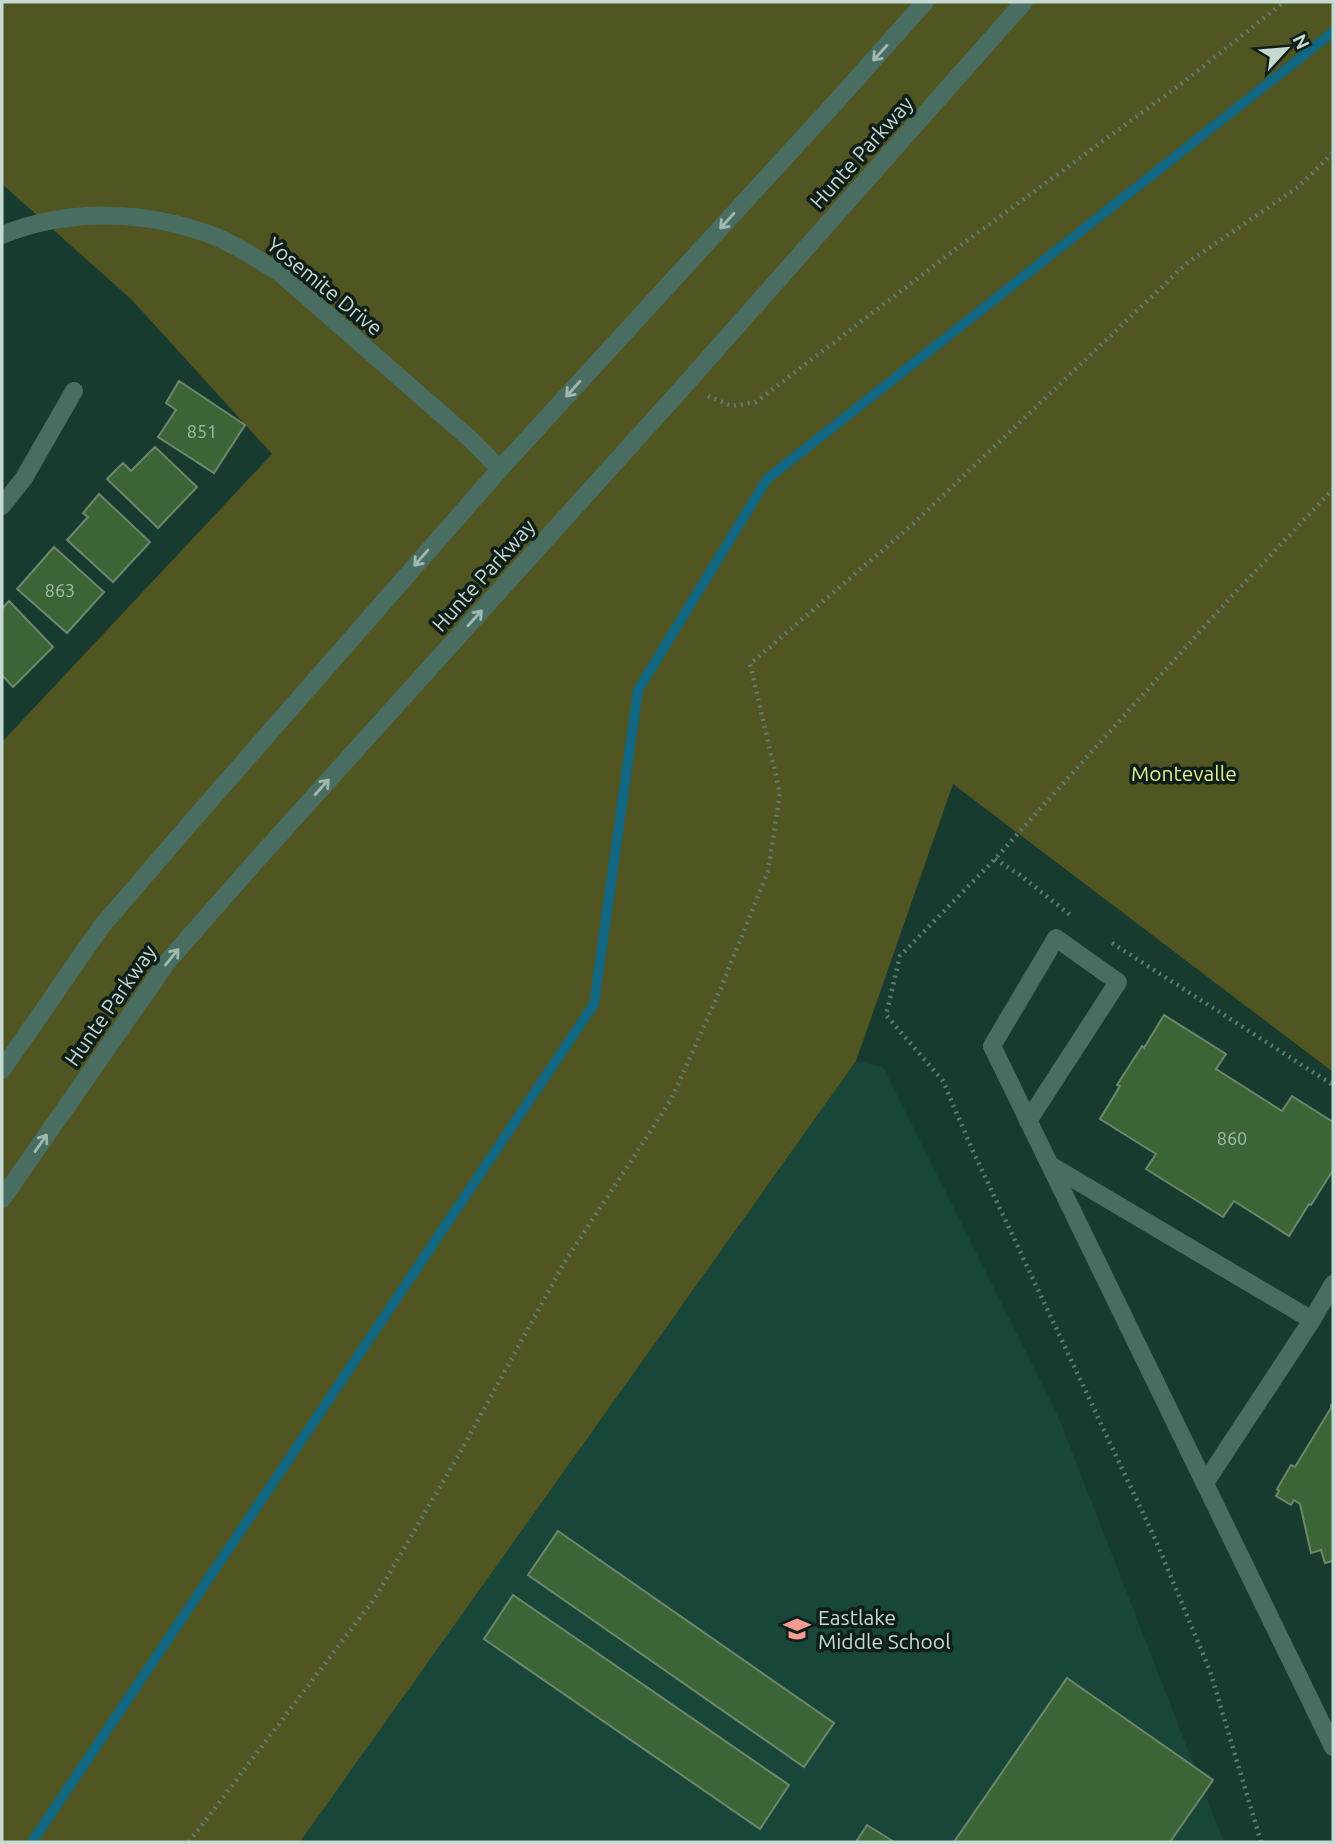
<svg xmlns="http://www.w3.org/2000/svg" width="1335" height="1844" font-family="Ubuntu,sans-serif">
  <rect width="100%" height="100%" fill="#183b30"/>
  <!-- built -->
  <path fill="#184638" d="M856,1061L883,1067L1058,1416L1224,1842H300Z"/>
  <!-- green -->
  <path fill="#505521" d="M2,2H1333V1072L953,784L856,1061L300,1842H2V742L272,454L132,300L2,184Z"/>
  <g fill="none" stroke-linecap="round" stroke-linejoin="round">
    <!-- stream -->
    <path stroke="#116682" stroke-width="10" d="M32,1842L594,1004L638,690L767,479L1333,32"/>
  </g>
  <!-- building -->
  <path fill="#3b6536" stroke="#70866c" stroke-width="2" d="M179,381L245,425L214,473L158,437L176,410L166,403Z
    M155,447L197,487L158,528L107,479L123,463L131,471Z
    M99,494L150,542L113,582L67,540L88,517L83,513Z
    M54,547L104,592L67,633L17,589Z
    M9,601L53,647L13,687L2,675V609Z
    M1164,1015L1226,1054L1216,1069L1282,1111L1292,1096L1333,1122V1170L1311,1205L1309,1204L1289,1236L1234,1201L1223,1217L1146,1169L1156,1154L1100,1119L1120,1086L1117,1085L1142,1046L1144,1048Z
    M1333,1404V1561L1325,1563L1321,1550L1311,1553L1300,1504L1294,1500L1291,1505L1276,1496L1279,1491L1277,1489L1291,1465L1295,1467L1331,1408V1405Z
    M558,1531L834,1723L804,1767L528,1575Z
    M513,1595L789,1785L760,1829L484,1639Z
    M1067,1678L1213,1780L1170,1842H954Z
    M867,1825L894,1842H856Z"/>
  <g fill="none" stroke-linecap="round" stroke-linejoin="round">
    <!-- path -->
    <path stroke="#5f7c73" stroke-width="4.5" stroke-dasharray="2 5" stroke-linecap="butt" d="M708,396L732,406L756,402L961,245L1185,81L1284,2
      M995,859L1020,875L1070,915
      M1112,943L1333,1085
      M189,1842L375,1598L465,1444L564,1263L671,1100L721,988L768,871L780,793L750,664L913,524L1187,263L1298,187L1333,153
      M1261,1842L1210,1671L1156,1541L972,1149L943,1081L886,1015L900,956L995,859L1231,597L1333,489"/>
    <!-- service -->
    <path stroke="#496d60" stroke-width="18" d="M1028,1121L1118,982L1056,938L992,1046L1333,1747
      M1050,1165L1312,1320L1333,1284
      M1205,1483L1312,1320"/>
    <!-- minor -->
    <path stroke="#496d60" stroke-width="18" d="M2,235C69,208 146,210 214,236C237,245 258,260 280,273L469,438L500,469
      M2,506L24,478L74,391"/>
    <!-- secondary -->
    <path stroke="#496d60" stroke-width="18" d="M2,1070L101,927L193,820L500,469L834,104L925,2
      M2,1199L168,961L263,853L684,386L1024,2"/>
  </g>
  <!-- one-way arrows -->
  <defs><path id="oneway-shaft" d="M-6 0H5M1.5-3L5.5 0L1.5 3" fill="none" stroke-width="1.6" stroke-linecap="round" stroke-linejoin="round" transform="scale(1.75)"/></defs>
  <g stroke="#a0b9b0">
    <use href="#oneway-shaft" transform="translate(880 53) rotate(132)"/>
    <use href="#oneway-shaft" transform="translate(727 221) rotate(132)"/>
    <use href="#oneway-shaft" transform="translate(573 389) rotate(132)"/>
    <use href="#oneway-shaft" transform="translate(421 558) rotate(131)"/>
    <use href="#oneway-shaft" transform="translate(475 618) rotate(-48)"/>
    <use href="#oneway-shaft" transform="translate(322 787) rotate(-48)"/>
    <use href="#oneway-shaft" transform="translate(172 957) rotate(-51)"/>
    <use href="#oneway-shaft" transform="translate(41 1143) rotate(-55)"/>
  </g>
  <!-- icons -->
  <defs>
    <symbol id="school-bare" viewBox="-9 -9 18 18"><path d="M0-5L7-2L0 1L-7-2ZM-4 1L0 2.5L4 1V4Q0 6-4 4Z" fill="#f59c91" stroke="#101e19" stroke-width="2.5" paint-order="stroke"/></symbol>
  </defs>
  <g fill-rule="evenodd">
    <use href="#school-bare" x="778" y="1610" width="38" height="38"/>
  </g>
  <g text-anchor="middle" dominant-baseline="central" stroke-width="7" stroke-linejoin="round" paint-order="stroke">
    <!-- number labels -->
    <g font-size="18" fill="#a3bcab">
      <text x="202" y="431">851</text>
      <text x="60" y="590">863</text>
      <text x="1232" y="1138">860</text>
    </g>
    <!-- street labels -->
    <g font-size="21" fill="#c6d9d2" stroke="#101e19">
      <text transform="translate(861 152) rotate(-48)">Hunte Parkway</text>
      <text transform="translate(325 286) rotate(39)">Yosemite Drive</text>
      <text transform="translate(483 575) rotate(-48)">Hunte Parkway</text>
      <text transform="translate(110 1005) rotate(-55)">Hunte Parkway</text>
    </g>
    <!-- park labels -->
    <g font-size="21" fill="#e3ec8f" stroke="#101e19">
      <text x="1184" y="773">Montevalle</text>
    </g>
    <!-- poi labels -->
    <g font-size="21" fill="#c6d9d2" stroke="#101e19" text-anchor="start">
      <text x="818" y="1617">Eastlake<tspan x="818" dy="24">Middle School</tspan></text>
    </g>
  </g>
  <!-- border -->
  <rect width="1335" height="1844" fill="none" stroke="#c6d9d2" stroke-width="7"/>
  <!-- north arrow -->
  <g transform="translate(1286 49) rotate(64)" stroke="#101e19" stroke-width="5" paint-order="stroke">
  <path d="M0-5L12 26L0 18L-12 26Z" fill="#c6d9d2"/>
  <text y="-10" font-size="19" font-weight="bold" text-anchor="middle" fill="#c6d9d2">N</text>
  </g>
</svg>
